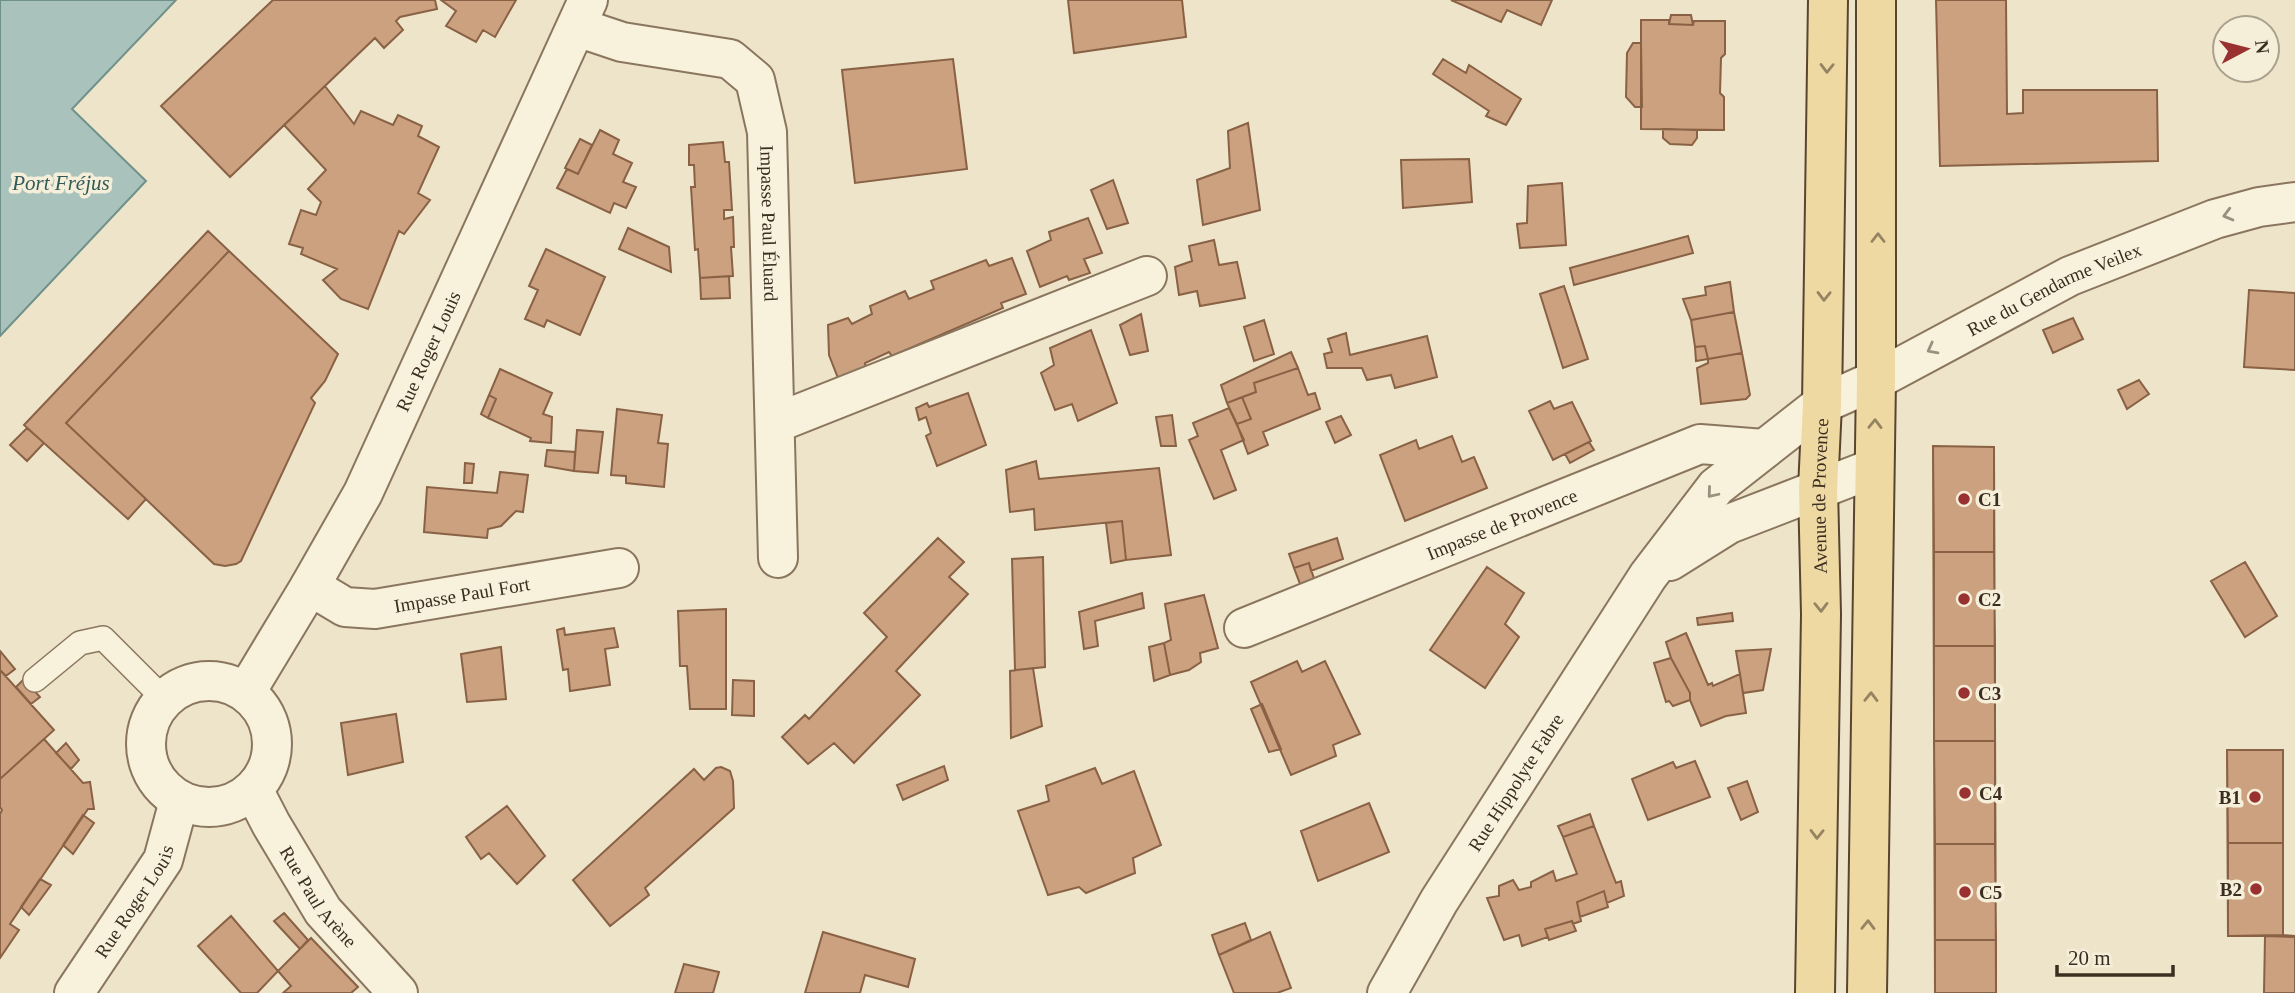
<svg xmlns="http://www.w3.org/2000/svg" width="2295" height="993" font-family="Georgia,serif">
  <rect width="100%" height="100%" fill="#eee4c9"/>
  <!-- water -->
  <path fill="#a9c2bc" stroke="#70918a" stroke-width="2" d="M0,0H176L72,109L146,181L0,336Z"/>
  <!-- building -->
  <path fill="#cba180" stroke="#896144" stroke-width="2" d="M273,0H435L437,9L400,17L396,21L403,30L384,48L375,38L230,177L161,106Z
    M441,0H516L495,37L483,30L476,42L446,26L456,11Z
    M1068,0H1182L1186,37L1074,53Z
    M1451,0H1552L1541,25L1507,10L1501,22Z
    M1936,0H2006L2007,114L2023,113V90H2157L2158,161L1940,166Z
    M1671,15H1691L1693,25L1669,24Z
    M1641,20H1669V24L1693,25L1694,21H1725V54L1721,58L1720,93L1724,97V130L1641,129Z
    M1633,43H1641L1642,107H1635L1626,97L1627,53Z
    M953,59L967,169L855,183L842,70Z
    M1443,59L1466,73L1469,65L1521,99L1506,125L1486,116L1489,111L1433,74Z
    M325,86L354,124L361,111L393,125L398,115L422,126L418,136L439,147L418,193L430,200L404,234L399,231L368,309L341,299L323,280L337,269L301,254L303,248L289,244L301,210L316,215L321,202L308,189L326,170L284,125Z
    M1248,123L1260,210L1203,225L1197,180L1230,168L1228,131Z
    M1663,129L1697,130V138L1692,145L1670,144L1663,138Z
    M600,130L619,140L613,154L632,163L623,182L636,187L626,208L614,203L610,213L557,188L567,169L578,174Z
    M580,139L592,145L578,174L565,168Z
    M723,142L725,162H729L732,210H724V219L733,217L734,247H731L733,276L700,278L698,249L695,250L691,187H695L694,165H689V145Z
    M1469,159L1472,202L1403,208L1401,160Z
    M1113,180L1128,223L1107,229L1091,190Z
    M1562,183L1566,245L1520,248L1517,224L1527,223L1528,186Z
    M1088,218L1102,253L1084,259L1090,273L1069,280L1067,276L1040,287L1027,251L1051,240L1049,232Z
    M628,228L669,247L671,272L619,249Z
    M208,231L229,251L66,423L146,499L128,519L24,425Z
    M1688,236L1693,253L1574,285L1570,268Z
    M1214,240L1219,265L1237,262L1245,298L1200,306L1197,291L1179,295L1175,267L1192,261L1189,246Z
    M546,249L605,277L580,335L547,320L544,327L525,319L538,290L529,286Z
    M229,251L338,354L325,381L311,398L315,403L241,561L236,564L225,566L214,564L66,423Z
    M1012,258L1026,294L1001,303L1003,308L892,356L889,352L865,363L866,370L838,378L829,355L828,325L848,318L852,324L872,314L870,306L905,291L909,299L934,289L931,281L986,260L989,266Z
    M729,276L730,298L701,299L700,278Z
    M1730,282L1734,312L1691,320L1683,299L1706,295L1705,287Z
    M1564,286L1588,359L1563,368L1540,294Z
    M2249,290L2295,293V370L2244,367Z
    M1734,312L1742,353L1708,359L1705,346L1695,347L1691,320Z
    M1141,314L1148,351L1130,355L1120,325Z
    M2073,318L2083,339L2053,353L2043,330Z
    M1264,320L1274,354L1254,361L1244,327Z
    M1091,330L1117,403L1078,421L1072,404L1055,410L1041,373L1054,365L1050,348Z
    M1346,333L1350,355L1427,336L1437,377L1395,388L1391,375L1367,380L1362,368H1327L1324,354L1332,352L1328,339Z
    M1705,346L1708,359L1696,361L1695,347Z
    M1291,352L1298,368L1254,383L1256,392L1227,403L1221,385Z
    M1742,353L1750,395L1746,399L1701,404L1697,368L1708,363V359Z
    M1298,368L1308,395L1315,393L1320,409L1263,432L1268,445L1248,454L1237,424L1251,419L1242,397L1256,392L1254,383Z
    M500,369L552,393L543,414L552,417L551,443L530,441L531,438L488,418L496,399L489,395Z
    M2139,380L2149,394L2127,409L2118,390Z
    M968,393L986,445L937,466L926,436L931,433L926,417L919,420L916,408L927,403L929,407Z
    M489,395L496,399L488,418L481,414Z
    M1242,397L1251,419L1237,424L1227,403Z
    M1550,401L1554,409L1572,402L1591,441L1553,460L1529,411Z
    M1229,408L1244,440L1221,450L1236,490L1214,499L1189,440L1198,436L1193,423Z
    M617,409L662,415L658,443L668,444L664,487L626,483V476L611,475Z
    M1172,415L1176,446H1161L1156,417Z
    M1341,416L1351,435L1335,443L1326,422Z
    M27,428L44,443L27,461L10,445Z
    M577,430L603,432L598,473L574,471Z
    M1452,436L1462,462L1474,457L1487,488L1405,521L1380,455L1416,440L1419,449Z
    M1589,442L1594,450L1570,463L1565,454Z
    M1933,446L1994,447L1996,993H1935Z
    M1933,446L1994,447V552H1934Z
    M547,450L575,452L574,471L545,466Z
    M1036,461L1039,479L1159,468L1171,555L1126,560L1122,521L1035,530L1034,509L1010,512L1006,470Z
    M465,463L474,464L472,483H464Z
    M500,472L528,475L523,512L516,511L501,526L488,529L487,538L424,532L427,487L497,493Z
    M1122,521L1126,560L1111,563L1106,523Z
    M938,538L964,562L949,577L968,594L896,671L920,695L854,763L834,743L808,764L782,737L805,715L809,719L887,637L864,613Z
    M1337,538L1343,559L1311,571L1309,563L1294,568L1289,554Z
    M1934,552H1994L1995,646H1934Z
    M1043,557L1045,667L1015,670L1012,559Z
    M2245,562L2277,616L2245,637L2211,581Z
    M1309,563L1318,591L1305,597L1294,568Z
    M1487,567L1524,593L1505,624L1519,637L1485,688L1430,650Z
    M1142,593L1144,608L1095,621L1098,646L1084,649L1079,612Z
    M1204,595L1218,648L1200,653L1201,662L1189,670L1170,675L1164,643L1171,640L1165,604Z
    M726,609V709H690L687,666H680L678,611Z
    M1732,613L1733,621L1698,625L1697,618Z
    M564,628L565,635L614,628L618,647L605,649L610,685L570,691L568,669L563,670L557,630Z
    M1686,633L1708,685L1712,683L1713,686L1740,674L1746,713L1726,716L1701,726L1690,700V693L1671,658L1666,642Z
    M1164,643L1170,675L1154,681L1149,647Z
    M1934,646H1995V741H1934Z
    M501,647L506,699L467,702L461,654Z
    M1771,649L1763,690L1743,693L1736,651Z
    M0,651L15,669L6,676L0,670Z
    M1671,658L1690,693V700L1673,706L1669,701L1666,702L1654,663Z
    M1297,661L1302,672L1325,661L1360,734L1333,745L1336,756L1291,775L1251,682Z
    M1033,668L1042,726L1011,738L1010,671Z
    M0,670L54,730L0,779Z
    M24,679L40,697L31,704L16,687Z
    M733,680L754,681V716L732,715Z
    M1262,704L1281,749L1269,752L1251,709Z
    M396,714L403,762L348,775L341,723Z
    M44,739L83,783L90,782L94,809H88L10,924L19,930L0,958V814L2,810L0,807V779Z
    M1934,741H1995V844H1935Z
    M66,743L79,760L71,769L56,753Z
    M2227,750H2283V935L2295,936V993H2264L2265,936H2228Z
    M2227,750H2283V843H2228Z
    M1695,761L1710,797L1648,820L1632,779L1673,762L1676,768Z
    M944,766L948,780L903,800L897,785Z
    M721,767L730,771L733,781L734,808L645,888L649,895L610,926L573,880L694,769L704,780L716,768Z
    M1095,768L1102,784L1134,771L1161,845L1133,858L1135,873L1086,893L1079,887L1048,895L1018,811L1049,801L1046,786Z
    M1747,781L1758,812L1741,820L1728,788Z
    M1369,803L1389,852L1318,881L1301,831Z
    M507,806L545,856L517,884L489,853L481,859L466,837Z
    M1590,814L1594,826L1563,837L1558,826Z
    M83,815L94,823L73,854L63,845Z
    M1594,826L1616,883L1621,881L1624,896L1607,903L1604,891L1577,902L1581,921L1573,924L1572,921L1545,929L1548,937L1522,946L1519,935L1504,940L1487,898L1499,896V886L1513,880L1519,890L1531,887V882L1553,871L1556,881L1577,874L1563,837Z
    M2228,843H2283V935L2228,936Z
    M1935,844H1995L1996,940H1935Z
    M40,879L51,885L29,915L21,907Z
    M1604,891L1608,907L1580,917L1577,902Z
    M284,913L308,940L300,949L274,921Z
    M231,916L278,971L257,993H241L198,946Z
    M1572,921L1576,931L1549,940L1545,929Z
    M1245,923L1251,940L1219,955L1212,935Z
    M823,932L915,959L908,987L865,975L860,993H805Z
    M1270,932L1291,988L1277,993H1234L1219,955Z
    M2265,936L2295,937V993H2264Z
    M311,938L358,987L351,993H283L291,986L278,971Z
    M1935,940H1996V993H1935Z
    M684,964L719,972L713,993H675Z"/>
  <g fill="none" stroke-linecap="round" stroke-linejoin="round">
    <defs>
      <path id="service" d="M35,680L80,643L103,638L164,699"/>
      <g id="minor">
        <path id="s1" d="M577,27L622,42L730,59L755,80L767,132L778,558"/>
        <path d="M776,423L1147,276"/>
        <path d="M1670,561L1729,524L1874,468"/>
        <path id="s2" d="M310,586L345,607L375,609L619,568"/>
        <path id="s3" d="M1244,628L1700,444L1764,449"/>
        <circle cx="209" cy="744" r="63"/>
        <path id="s4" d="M246,692L310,586L363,493L588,0"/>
        <path id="s5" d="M254,791L271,824L323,911L398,993"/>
        <path id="s6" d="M74,993L163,860L179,801"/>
        <path id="s7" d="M1387,993L1439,901L1648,576L1716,487L1822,404L1876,380L2070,276L2215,219L2259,207L2295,202"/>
      </g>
      <g id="primary">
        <path id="s8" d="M1815,993L1821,614L1818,489L1822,404L1828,0"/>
        <path d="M1867,993L1876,380V0"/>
      </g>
    </defs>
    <!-- service casing -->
    <use href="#service" stroke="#8a765e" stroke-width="26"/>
    <!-- minor casing -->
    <use href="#minor" stroke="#8a765e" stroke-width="42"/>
    <!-- primary casing -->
    <use href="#primary" stroke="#584531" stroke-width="42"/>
    <!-- service -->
    <use href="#service" stroke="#f8f1dc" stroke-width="23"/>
    <!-- minor -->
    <use href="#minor" stroke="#f8f1dc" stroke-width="38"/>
    <!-- primary -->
    <use href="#primary" stroke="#efd9a3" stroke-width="38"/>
  </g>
  <!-- one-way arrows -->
  <defs><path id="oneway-chevron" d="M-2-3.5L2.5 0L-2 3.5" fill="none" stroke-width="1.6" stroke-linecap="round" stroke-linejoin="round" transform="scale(1.75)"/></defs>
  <g stroke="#958462">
    <use href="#oneway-chevron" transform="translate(1827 68) rotate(91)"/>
    <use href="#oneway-chevron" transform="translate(1878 238) rotate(-90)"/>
    <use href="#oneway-chevron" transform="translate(1824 296) rotate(91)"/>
    <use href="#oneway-chevron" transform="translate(1875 424) rotate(-89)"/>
    <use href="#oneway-chevron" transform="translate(1821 607) rotate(89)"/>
    <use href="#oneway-chevron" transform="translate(1871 697) rotate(-89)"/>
    <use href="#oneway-chevron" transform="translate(1817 834) rotate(91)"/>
    <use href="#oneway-chevron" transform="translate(1868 925) rotate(-89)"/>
  </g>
  <g stroke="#9a907e">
    <use href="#oneway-chevron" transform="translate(2228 215) rotate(165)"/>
    <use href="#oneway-chevron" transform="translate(1932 349) rotate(152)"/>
    <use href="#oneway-chevron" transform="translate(1712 493) rotate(130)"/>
  </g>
  <!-- markers -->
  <g fill="#98312f" stroke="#f5eed8" stroke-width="2.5">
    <circle cx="1964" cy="499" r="7"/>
    <circle cx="1964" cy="599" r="7"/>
    <circle cx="1964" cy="693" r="7"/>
    <circle cx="1965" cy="793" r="7"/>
    <circle cx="2255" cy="797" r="7"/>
    <circle cx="2256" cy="889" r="7"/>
    <circle cx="1965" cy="892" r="7"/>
  </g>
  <g text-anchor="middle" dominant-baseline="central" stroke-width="7" stroke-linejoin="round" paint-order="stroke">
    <!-- street labels -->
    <g font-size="19" fill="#3b2e21" stroke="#f5eed8">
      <text stroke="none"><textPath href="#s1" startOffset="334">Impasse Paul Éluard</textPath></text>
      <text stroke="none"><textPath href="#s7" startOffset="998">Rue du Gendarme Veilex</textPath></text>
      <text stroke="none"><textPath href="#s4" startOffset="387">Rue Roger Louis</textPath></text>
      <text stroke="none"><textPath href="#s8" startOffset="497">Avenue de Provence</textPath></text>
      <text stroke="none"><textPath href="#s3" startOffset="278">Impasse de Provence</textPath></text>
      <text stroke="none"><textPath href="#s2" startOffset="159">Impasse Paul Fort</textPath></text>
      <text stroke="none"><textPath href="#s7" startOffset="247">Rue Hippolyte Fabre</textPath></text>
      <text stroke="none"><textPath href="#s5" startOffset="124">Rue Paul Arène</textPath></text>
      <text stroke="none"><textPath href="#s6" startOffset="110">Rue Roger Louis</textPath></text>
    </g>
    <!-- poi labels -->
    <g font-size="19" font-weight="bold" fill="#3b2e21" stroke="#f5eed8" text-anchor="start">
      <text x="1978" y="499">C1</text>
      <text x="1978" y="599">C2</text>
      <text x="1978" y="693">C3</text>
      <text x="1979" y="793">C4</text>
      <text x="2241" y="797" text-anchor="end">B1</text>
      <text x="2242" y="889" text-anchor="end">B2</text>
      <text x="1979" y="892">C5</text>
    </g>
    <!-- water labels -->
    <g font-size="21" font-style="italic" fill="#315a59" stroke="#f5eed8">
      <text x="61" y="183">Port Fréjus</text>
    </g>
  </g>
  <!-- north arrow -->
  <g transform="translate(2246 49) rotate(83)"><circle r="33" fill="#f5eed8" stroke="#aba18f" stroke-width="2"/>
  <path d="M0-5L12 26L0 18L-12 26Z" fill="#98312f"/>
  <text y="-10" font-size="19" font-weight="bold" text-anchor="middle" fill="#3b2e21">N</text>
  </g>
  <!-- scale -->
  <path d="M2057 965v10h116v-10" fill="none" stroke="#3b2e21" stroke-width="3.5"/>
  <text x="2068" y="965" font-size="21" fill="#3b2e21" stroke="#f5eed8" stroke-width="5" paint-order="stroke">20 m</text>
</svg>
